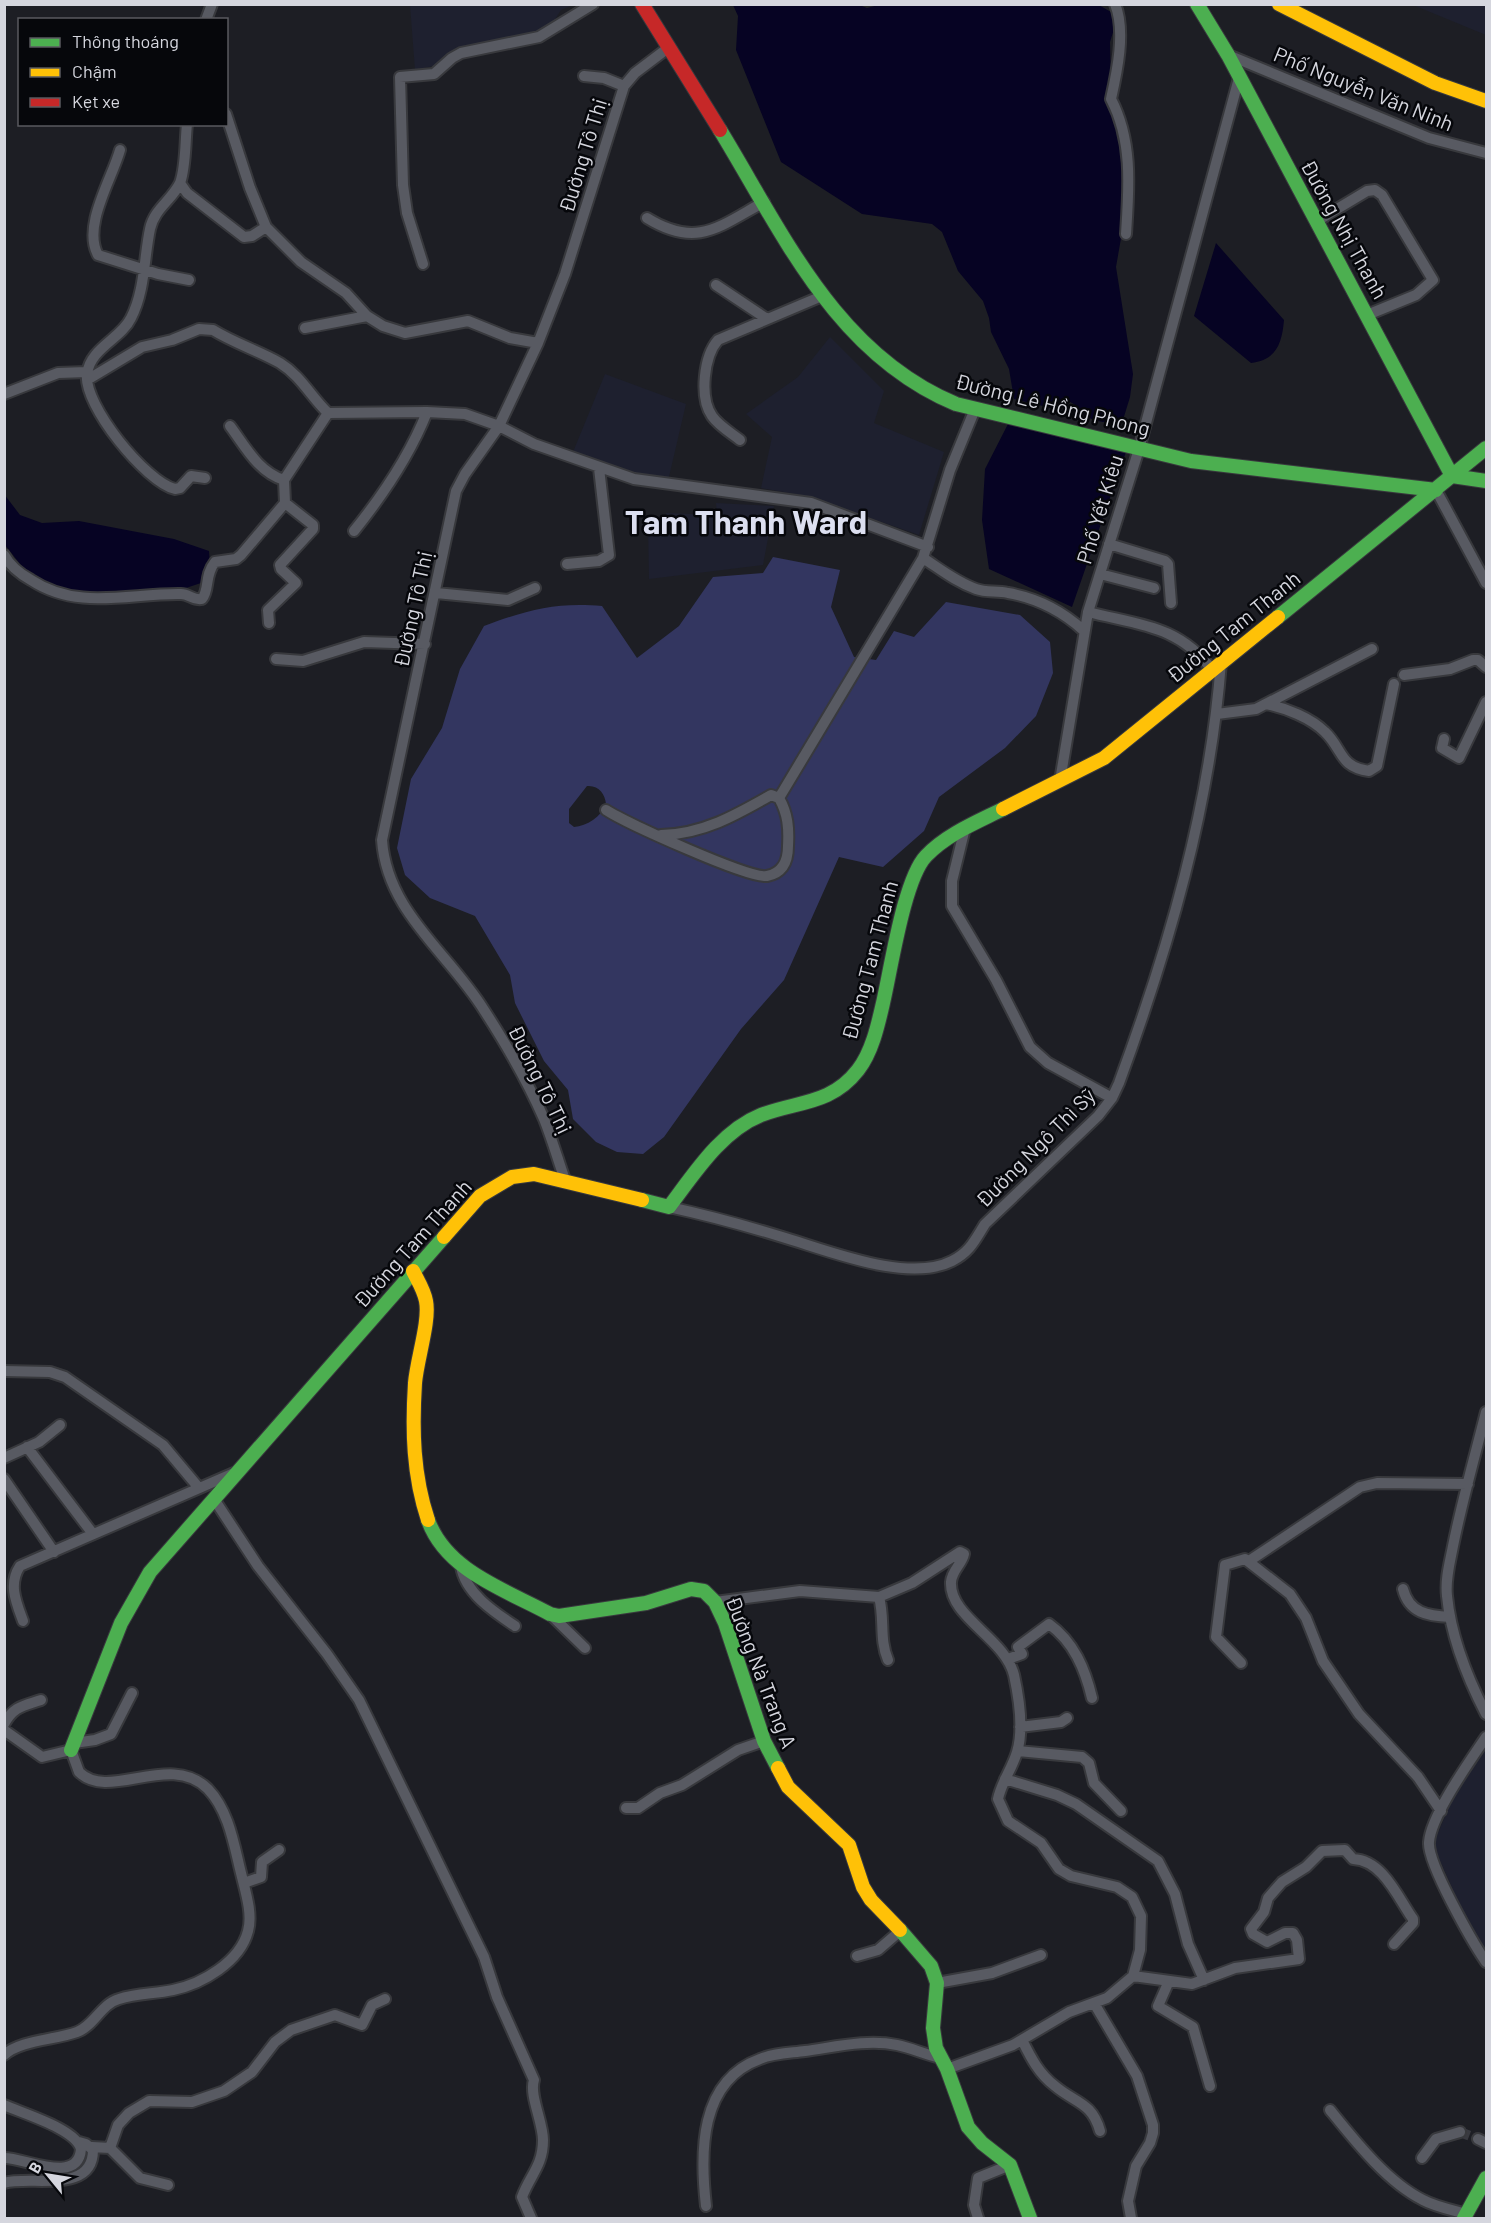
<svg xmlns="http://www.w3.org/2000/svg" width="1491" height="2223" font-family="Barlow,sans-serif">
  <rect width="100%" height="100%" fill="#1d1e24"/>
  <!-- built -->
  <path fill="#1e202f" d="M410,5H573L561,10L552,24L543,32L448,53L438,65L415,70Z
    M1413,5H1486V35Z
    M830,337L884,391L874,423L944,452L919,535L807,496L761,488L772,437L746,414L798,377Z
    M605,374L686,404L668,481L639,475L573,452Z
    M716,503L774,506L763,565L649,579L648,523H665L666,513L717,515Z
    M1486,1747V1953L1462,1910L1433,1845L1453,1797Z"/>
  <!-- forest -->
  <path fill="#333660" fill-rule="evenodd" d="M773,557L840,570L831,607L854,657L876,660L894,631L914,637L946,602L1020,615L1050,642L1053,673L1036,716L1005,748L939,797L924,831L883,867L839,857L784,980L741,1029L664,1137L643,1154L617,1152L596,1142L573,1119L568,1090L544,1061L515,1003L510,975L475,916L430,898L405,875L397,848L411,779L442,728L460,669L484,626C527,610 556,602 602,606L637,658L679,626L713,577L763,573ZM587,786C599,785 605,794 606,804C601,817 587,826 574,827L569,823V809Z"/>
  <!-- water -->
  <path fill="#060323" d="M857,4L867,8L882,4H1097L1118,16L1110,42L1111,86L1106,100L1117,118L1127,204L1116,267L1133,374L1130,397L1123,420C1112,425 1094,422 1084,415C1079,410 1077,405 1070,402L1051,408L1014,399L1009,369L991,332L989,318L983,301L958,271L942,232L932,224L862,214L781,162L736,50L738,16L733,5Z
    M1216,243L1284,320C1282,344 1276,360 1251,363L1194,316Z
    M1009,422L1126,452L1072,607L989,569L982,520L985,469Z
    M4,494L20,515L42,523L79,521L174,539L209,551L210,564L204,582L165,595L140,590L92,593L70,591L28,574L5,545Z"/>
  <g fill="none" stroke-linecap="round" stroke-linejoin="round">
    <!-- street-tunnel -->
    <path stroke="#393a40" stroke-width="10" stroke-dasharray="10 5" stroke-linecap="butt" d="M1460,2132L1478,2139"/>
    <defs>
      <path id="street" d="M1115,4C1126,31 1117,72 1111,99C1133,141 1129,188 1126,234
        M206,20L212,4
        M1228,55L1429,138L1486,153
        M584,76L604,78L624,86
        M226,114L250,188L266,227L301,262L346,293L367,316L383,326L405,333L468,321L510,338L538,343
        M187,124C185,142 186,167 180,183C172,200 154,209 150,229C144,257 145,291 131,318C121,339 90,348 87,374C83,405 146,482 175,489L180,488L191,476L205,478
        M120,150C112,179 82,226 98,255L158,274L189,280
        M180,183L187,193L244,237L252,236L266,227
        M647,218C697,249 720,226 764,202
        M1317,221L1367,191L1375,190L1382,195L1433,280L1416,295L1367,315
        M423,264L407,213L403,185L400,77L434,74L452,58L461,53L539,37L593,4
        M716,285L767,319
        M305,328L367,316
        M87,380L142,347L172,340L199,329L213,330C234,343 259,351 280,363C301,376 311,397 328,413L427,412L465,414L499,426L534,444L634,479L811,503L928,547
        M4,394L58,373L87,372
        M230,426C245,446 258,472 284,480
        M740,440C731,433 718,425 712,416C699,397 704,356 718,340L822,296
        M1436,490L1486,583
        M354,531C383,495 410,455 427,412
        M1109,544L1165,561L1168,564L1171,603
        M4,555C10,566 20,574 31,580C78,611 129,593 181,594C189,594 194,601 202,599C210,589 204,576 215,562L236,559L241,555L285,503L284,480L328,413
        M923,558C940,569 956,582 976,589C987,593 997,590 1008,593C1037,598 1062,611 1083,630
        M567,564L599,561L609,555L599,468
        M1100,574L1154,588
        M436,593L508,600L535,588
        M1088,612C1138,625 1179,625 1212,670
        M269,623L268,610L296,583L281,569L280,565L313,529V525L285,503
        M276,659L303,661L364,642L425,644
        M1404,675L1450,669L1473,660H1478L1486,667
        M1266,704C1286,708 1311,718 1325,732C1343,749 1339,767 1369,771L1377,766L1394,684
        M1217,714L1256,709L1372,649
        M1444,739L1442,748L1459,758L1486,702
        M1060,781L1088,612L1139,449L1239,78
        M779,798L923,558L950,470L975,409
        M606,810C626,823 749,879 767,876C783,873 788,861 788,846C789,828 788,814 779,798L771,795C736,815 703,834 661,835
        M965,828L952,881V906L996,980L1030,1047L1048,1063L1112,1098
        M565,1180C558,1160 552,1139 544,1119C528,1082 506,1044 484,1010C448,952 387,912 382,840L456,491L465,474L499,426L538,343L565,274L624,86L635,73L668,48
        M669,1207C706,1215 743,1225 779,1236C825,1249 907,1284 952,1261C970,1252 975,1240 985,1224L1098,1116L1112,1098L1119,1083C1169,947 1210,807 1221,662
        M4,1371L50,1372L65,1377L163,1445L199,1488
        M1486,1412C1475,1456 1462,1501 1453,1546C1450,1562 1445,1579 1447,1596C1451,1638 1467,1677 1486,1714
        M27,1447L93,1534
        M4,1458L39,1442L60,1425
        M4,1479L54,1552
        M214,1499L258,1566L327,1654L359,1700L484,1957L497,1997L534,2080C529,2095 543,2122 543,2140C543,2166 530,2175 522,2197L531,2218
        M1249,1561L1360,1487L1377,1483L1468,1484
        M461,1566C465,1593 494,1612 515,1626
        M1403,1589C1409,1613 1428,1616 1450,1617
        M879,1597C885,1619 879,1639 888,1660
        M715,1602L800,1591L879,1597L912,1583L960,1552L964,1554C962,1564 952,1570 951,1582C949,1617 1005,1638 1014,1675C1019,1698 1024,1729 1017,1752C1012,1769 1001,1783 998,1799L1008,1821L1041,1843L1059,1869L1071,1876L1117,1887L1132,1897L1141,1916L1140,1950L1133,1976L1107,1998L1069,2012L1013,2045L947,2069
        M550,1614L585,1648
        M23,1621C16,1602 8,1584 20,1566L234,1473
        M1008,1659L1022,1654L1018,1647L1049,1624C1074,1642 1085,1669 1092,1698
        M1241,1663L1216,1637L1225,1565L1245,1559L1290,1594L1306,1618L1323,1661L1340,1686L1359,1714L1418,1777L1441,1811
        M4,1724C14,1706 23,1706 41,1700
        M1020,1727L1061,1722L1067,1718
        M4,1730L42,1757L71,1750L79,1772C109,1802 170,1751 208,1789C229,1811 234,1845 241,1873C245,1890 253,1914 248,1931C240,1962 202,1984 173,1990C155,1994 136,1993 119,1999C101,2004 94,2026 77,2032C55,2040 20,2040 4,2055
        M1486,1737C1470,1761 1431,1815 1429,1842C1427,1863 1473,1943 1486,1962
        M74,1743L95,1740L111,1734L132,1693
        M1018,1751L1082,1757L1089,1763L1094,1783L1121,1811
        M1005,1779L1057,1795L1076,1804L1158,1861L1175,1894L1188,1944L1204,1980
        M626,1808H638L660,1793L682,1785L738,1750L764,1741
        M244,1883L261,1877L262,1862L279,1850
        M857,1956L878,1950L900,1931
        M1133,1976L1192,1984L1235,1968L1299,1959L1297,1940L1293,1933H1285L1267,1942L1253,1934L1251,1929L1264,1912L1268,1898L1282,1882L1306,1867L1322,1851L1345,1850L1353,1859C1383,1860 1398,1898 1413,1919V1923L1394,1944
        M1169,1981L1158,2006L1193,2027L1210,2086
        M937,1983L992,1973L1041,1955
        M1094,2003L1137,2076L1153,2125V2133L1150,2143L1136,2166L1128,2201L1131,2218
        M1022,2040C1031,2058 1039,2074 1055,2086C1075,2103 1092,2102 1100,2131
        M4,2105C24,2114 76,2129 81,2149C78,2186 23,2157 4,2158
        M1330,2110C1355,2141 1387,2182 1423,2200C1436,2207 1452,2210 1467,2214
        M1478,2139L1486,2143
        M92,2147L110,2148L140,2178L168,2185
        M110,2148L118,2125L129,2113L149,2101L192,2102L224,2091L252,2072L275,2042L291,2030L335,2015L362,2025L372,2005L385,1999
        M1422,2158L1436,2139L1460,2132
        M4,2183C30,2175 93,2195 93,2150L86,2144L79,2142
        M706,2206C700,2153 699,2081 760,2059C774,2053 791,2053 805,2051C835,2047 867,2039 897,2045C912,2048 926,2055 941,2058
        M978,2218L974,2205L978,2178L1010,2165"/>
      <path id="fast" d="M1197,4L1228,55L1452,476L1486,481
        M720,130C784,235 836,354 956,404L1191,461L1436,490
        M1278,617L1486,448
        M642,1200L669,1207C694,1174 721,1131 761,1115C797,1101 831,1105 858,1070C872,1052 878,1025 883,1003C891,969 904,879 926,856C947,834 977,822 1003,809
        M428,1520C446,1571 506,1590 550,1614L559,1616L646,1603L691,1589L704,1591L715,1602L725,1623L764,1741L778,1768
        M71,1750L121,1623L150,1572L444,1237
        M900,1930L931,1966L937,1983L933,2028L936,2048L947,2069L968,2127L982,2143L1010,2165L1030,2218
        M1464,2218L1486,2178"/>
      <path id="slow" d="M1279,4L1435,83L1486,101
        M1003,809L1104,758L1278,617
        M444,1237L480,1196L512,1177L534,1174L642,1200
        M413,1271C418,1281 424,1290 426,1301C430,1321 417,1359 415,1383C412,1430 413,1475 428,1520
        M778,1768L788,1787L849,1845L863,1887L871,1900L900,1930"/>
      <path id="jam" d="M642,4L720,130"/>
    </defs>
    <!-- street casing -->
    <use href="#street" stroke="#38393d" stroke-width="14"/>
    <!-- fast casing -->
    <use href="#fast" stroke="#38393d" stroke-width="16"/>
    <!-- slow casing -->
    <use href="#slow" stroke="#38393d" stroke-width="16"/>
    <!-- jam casing -->
    <use href="#jam" stroke="#38393d" stroke-width="16"/>
    <!-- street -->
    <use href="#street" stroke="#585a62" stroke-width="10"/>
    <!-- fast -->
    <use href="#fast" stroke="#4caf50" stroke-width="14"/>
    <!-- slow -->
    <use href="#slow" stroke="#ffc107" stroke-width="14"/>
    <!-- jam -->
    <use href="#jam" stroke="#c62828" stroke-width="14"/>
  </g>
  <g text-anchor="middle" dominant-baseline="central" stroke-width="5" stroke-linejoin="round" paint-order="stroke">
    <!-- street labels -->
    <g font-size="21" fill="#d5d6de" stroke="#06070b">
      <text transform="translate(1364 88) rotate(22)">Phố Nguyễn Văn Ninh</text>
      <text transform="translate(582 155) rotate(-73)">Đường Tô Thị</text>
      <text transform="translate(1345 229) rotate(61)">Đường Nhị Thanh</text>
      <text transform="translate(1053 404) rotate(14)">Đường Lê Hồng Phong</text>
      <text transform="translate(1099 509) rotate(-73)">Phố Yết Kiêu</text>
      <text transform="translate(412 609) rotate(-78)">Đường Tô Thị</text>
      <text transform="translate(1233 626) rotate(-39)">Đường Tam Thanh</text>
      <text transform="translate(869 960) rotate(-75)">Đường Tam Thanh</text>
      <text transform="translate(541 1079) rotate(64)">Đường Tô Thị</text>
      <text transform="translate(1035 1147) rotate(-45)">Đường Ngô Thì Sỹ</text>
      <text transform="translate(412 1243) rotate(-48)">Đường Tam Thanh</text>
      <text transform="translate(762 1672) rotate(69)">Đường Nà Trang A</text>
    </g>
    <!-- town labels -->
    <g font-size="33" font-weight="bold" fill="#dcdff0" stroke="#06070b">
      <text x="746" y="521">Tam Thanh Ward</text>
    </g>
  </g>
  <!-- border -->
  <rect width="1491" height="2223" fill="none" stroke="#d5d6de" stroke-width="12"/>
  <!-- legend -->
  <rect x="18" y="18" width="210" height="108" fill="#06070b" stroke="#595a5f" stroke-width="1.5"/>
  <rect x="30" y="38" width="30" height="9" fill="#4caf50" stroke="#595a5f" stroke-width="1.5"/>
  <text x="72" y="48" font-size="18" fill="#d5d6de">Thông thoáng</text>
  <rect x="30" y="68" width="30" height="9" fill="#ffc107" stroke="#595a5f" stroke-width="1.5"/>
  <text x="72" y="78" font-size="18" fill="#d5d6de">Chậm</text>
  <rect x="30" y="98" width="30" height="9" fill="#c62828" stroke="#595a5f" stroke-width="1.5"/>
  <text x="72" y="108" font-size="18" fill="#d5d6de">Kẹt xe</text>
  <!-- north arrow -->
  <g transform="translate(48 2175) rotate(300)" stroke="#06070b" stroke-width="4.5" paint-order="stroke">
  <path d="M0-4.5L10 22L0 15L-10 22Z" fill="#d5d6de"/>
  <text y="-9" font-size="16" font-weight="bold" text-anchor="middle" fill="#d5d6de">B</text>
  </g>
</svg>
